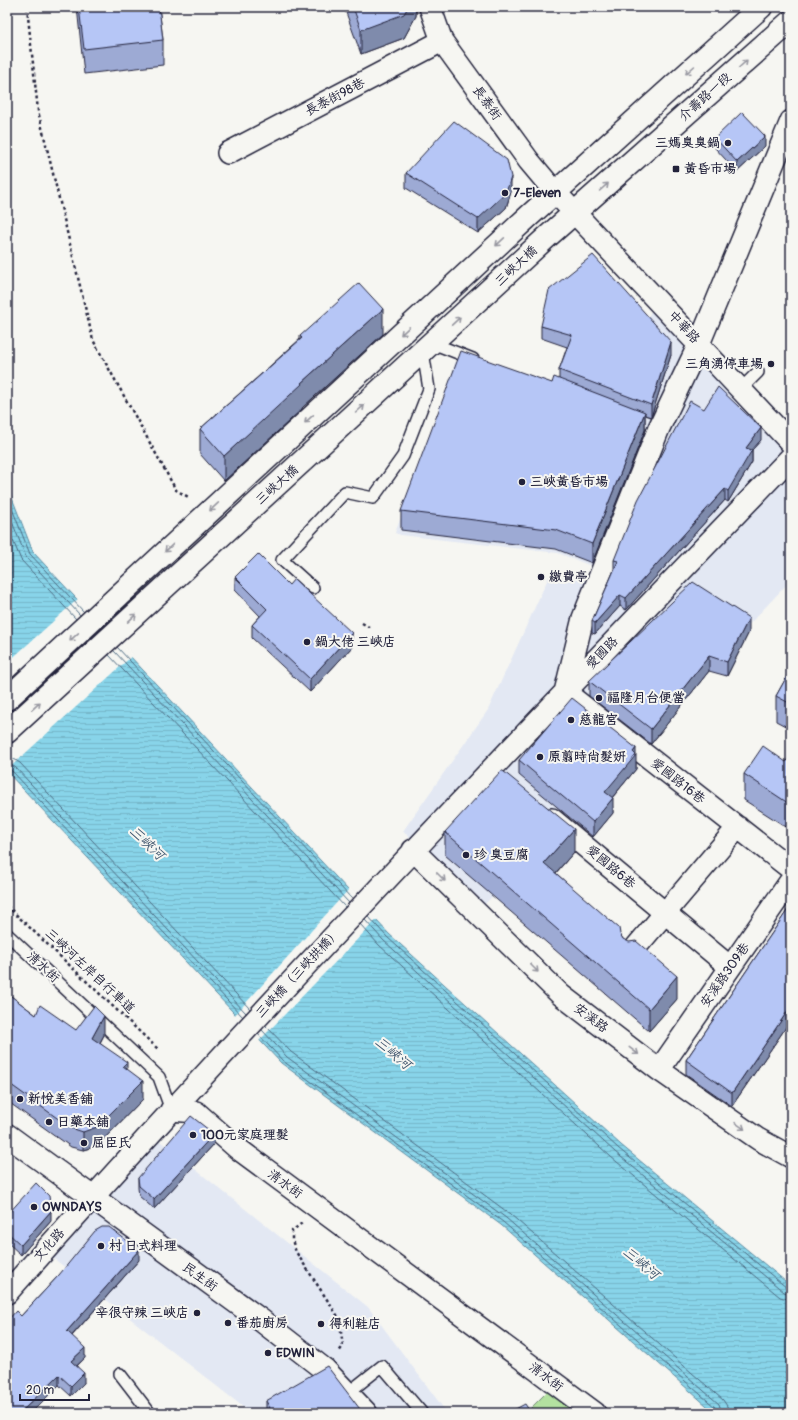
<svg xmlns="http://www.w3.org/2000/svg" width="798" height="1420" font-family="Pangolin,'LXGW WenKai TC',sans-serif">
  <defs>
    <pattern id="water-rules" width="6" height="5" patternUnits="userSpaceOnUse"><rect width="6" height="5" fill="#88d4e9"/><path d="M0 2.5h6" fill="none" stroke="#75b6c9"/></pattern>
  </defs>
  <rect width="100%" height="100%" fill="#f6f6f2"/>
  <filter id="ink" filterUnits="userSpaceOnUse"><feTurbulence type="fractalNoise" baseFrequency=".025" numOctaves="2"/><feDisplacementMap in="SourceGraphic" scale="8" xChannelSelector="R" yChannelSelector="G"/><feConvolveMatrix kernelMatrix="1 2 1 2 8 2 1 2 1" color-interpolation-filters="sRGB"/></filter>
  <g filter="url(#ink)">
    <!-- built -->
    <path fill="#e3e8f3" d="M654,304L791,452V580L483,906L403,831L488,710L551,572L589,582L594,567L558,553L401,535L395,533L448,388L455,362L607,414Z
      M156,1138L368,1307L447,1413H251L53,1258Z"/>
    <!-- green -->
    <path fill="#b3e1a0" stroke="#6a826e" d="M548,1391L578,1413H526Z"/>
    <!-- water -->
    <path fill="url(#water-rules)" stroke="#5f8da3" d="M7,485L33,552L389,934L621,1145L791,1286V1413H715L501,1225L281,1063L7,772Z"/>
    <!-- pier -->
    <path fill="#f6f6f2" d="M79,598L133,655L7,770V663Z
      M350,888L378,918L258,1042L234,1016Z"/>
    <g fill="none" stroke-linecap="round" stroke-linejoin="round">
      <!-- shore -->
      <path stroke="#4b6981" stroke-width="1" d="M7,496L30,554L84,612
        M7,509L26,557L80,615
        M7,526L21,560L76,619
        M117,647L352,899
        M114,651L349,903
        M109,655L345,907
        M7,758L14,759L20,763L250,1009
        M7,764L15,767L246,1013
        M7,769L12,771L243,1017
        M368,916L387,937L618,1148L787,1288L791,1289
        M365,920L383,940L615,1152L784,1292L791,1294
        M360,924L379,945L611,1157L780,1297L791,1300
        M266,1026L291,1052L510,1214L723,1400L727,1406L728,1413
        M262,1030L287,1057L506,1218L719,1404L722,1413
        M258,1034L283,1061L503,1222L716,1408L717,1413"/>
      <defs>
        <path id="service" d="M432,343L473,359
          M741,389L758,372
          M313,588L282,560L345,492L373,498L403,456L429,389L423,352
          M7,934L159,1077L171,1110
          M120,1374L150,1413
          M348,1393L382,1366L422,1413"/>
        <path id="minor" d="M430,7L442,41L529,161L555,192L791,443
          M791,121L699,344L659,428L583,618L565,692L791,869
          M228,153L442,41
          M552,819L730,967
          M413,850L561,995L659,1070L758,1139L791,1157
          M631,953L738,827
          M659,1070L791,880
          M171,1110L196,1112L237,1148L595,1413
          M7,1293C261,1007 526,732 791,457"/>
        <path id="tertiary" d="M7,1135L262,1321L325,1370L366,1413"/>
        <path id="secondary" d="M7,699L529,216L761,7
          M7,732L547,237L791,21"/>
      </defs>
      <!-- service casing -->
      <use href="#service" stroke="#22223b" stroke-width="14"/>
      <!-- minor casing -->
      <use href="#minor" stroke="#22223b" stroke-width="24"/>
      <!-- tertiary casing -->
      <use href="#tertiary" stroke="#22223b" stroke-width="25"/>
      <!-- secondary casing -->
      <use href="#secondary" stroke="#22223b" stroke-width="25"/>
      <!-- path -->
      <path stroke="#22223b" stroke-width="2.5" stroke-dasharray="3 3" stroke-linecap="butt" d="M27,7L38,111L93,340L176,490L190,498
        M362,623L369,627
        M7,906L159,1050
        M302,1223L292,1231V1240L296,1252L339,1318L343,1346L339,1352"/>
      <!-- service -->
      <use href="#service" stroke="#f6f6f2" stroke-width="11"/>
      <!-- minor -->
      <use href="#minor" stroke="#f6f6f2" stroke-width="21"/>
      <!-- tertiary -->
      <use href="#tertiary" stroke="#f6f6f2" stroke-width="22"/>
      <!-- secondary -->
      <use href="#secondary" stroke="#f6f6f2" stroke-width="22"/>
    </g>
    <!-- wall -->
    <path fill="#9daad4" stroke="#22223b" d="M77,7H159L163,40V65L84,74Z
      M344,7H416V16L404,38L361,54Z
      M715,138L765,146L737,172L715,148Z
      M406,173L511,192L506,208L478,233L406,188Z
      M541,326L671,355L651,417L645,415V430L592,563L556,549L401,530V511L552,383L559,379V370L567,347L541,338Z
      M383,334L302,408V409L224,481L200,454V429L300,339V336Z
      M761,440L752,450V462L728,502L725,500L626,610L620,606L595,634L592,633V621L614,570V560Z
      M235,577L289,585L352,647L310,692L252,638V625L260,616L235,590Z
      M791,594V621L790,620V595Z
      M749,632L727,676L709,671L651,744L589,696V681Z
      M791,669V729L776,721V696Z
      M791,755V830L744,800V774L786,762Z
      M519,760L636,763V769L612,798L613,813L593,837L519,775Z
      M445,832L574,852L556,873L620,934L623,939L677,999L649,1031L445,855Z
      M791,905V1020L732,1106L686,1074V1060Z
      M7,993L36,1015L76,1030L104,1035L100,1043L127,1069L143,1099L97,1146L83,1150L71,1147L7,1101Z
      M214,1144L154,1209L139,1196L138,1188V1178Z
      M7,1215L51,1221L21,1255L7,1242Z
      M139,1260L72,1336L85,1358L77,1366L84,1383L71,1396L59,1385L21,1316L59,1275Z
      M266,1401L363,1413L266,1410Z"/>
    <!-- shaded-wall -->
    <path fill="#7f8bac" stroke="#22223b" d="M408,7H416V16L404,38L361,54V30Z
      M765,136V146L737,172V162Z
      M511,177V192L506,208L478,233V219Z
      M383,309V334L302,408V409L224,481V456L301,383Z
      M671,342V355L651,417V405Z
      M645,412V430L592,563V544Z
      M761,428V440L752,450V462L728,502V491L746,448Z
      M725,489V500L626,610V598Z
      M620,595V606L595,634V623Z
      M749,618V632L727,676V662Z
      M352,633V647L310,692V679Z
      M709,656V671L651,744V729Z
      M636,748V769L605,806V792Z
      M613,798V813L593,837V822Z
      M574,829V852L544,886V863Z
      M677,976V999L649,1031V1009Z
      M791,1006V1020L732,1106V1093Z
      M104,1016V1035L92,1057V1038Z
      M127,1062V1081L123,1066Z
      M143,1081V1099L97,1146L83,1150V1132Z
      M214,1134V1144L154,1209V1199Z
      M51,1211V1221L21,1255V1245Z
      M139,1250V1260L67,1341V1331Z
      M85,1348V1358L71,1371V1361Z
      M84,1373V1383L71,1396V1386Z
      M59,1375V1385L31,1413H20Z"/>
    <!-- building -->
    <path fill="#b6c6f6" stroke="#22223b" d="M79,7H159L163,40L84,49Z
      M353,7H408L404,14L361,30Z
      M742,112L765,136L737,162L715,138Z
      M454,121L507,160L511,177L506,193L478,219L406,173Z
      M593,255L671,342L651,405L559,370L572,335L541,326L549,290Z
      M359,283L383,309L301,383L302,384L224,456L200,429L302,338L300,336Z
      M461,351L552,383L554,377L645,412L592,544L556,530L401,511Z
      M718,387L761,428L746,448L752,450L728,491L725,489L626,598L620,595L595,623L592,621L618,561L614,560L638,500L690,401L704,409Z
      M258,554L289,585L294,579L352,633L310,679L252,625L267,609L235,577Z
      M693,582L749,618L727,662L709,656L651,729L589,681Z
      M791,669V704L776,696Z
      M572,698L636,748L633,752L636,755L605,792L613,798L593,822L519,760Z
      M763,746L786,762L791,755V805L744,774Z
      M501,771H503L574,829L544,863L619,928L620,934L623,939L629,942L636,941L677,976L649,1009L445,832Z
      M791,905V1006L732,1093L686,1060Z
      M7,993L36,1015L40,1005L76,1030L94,1006L104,1016L92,1038L127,1062L123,1066L143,1081L97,1127L83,1132L71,1128L7,1082Z
      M191,1116L214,1134L154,1199L139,1186L138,1178Z
      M36,1183L49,1196L51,1211L21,1245L7,1232V1215Z
      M102,1227H109L139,1250L67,1331L85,1348L71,1361L84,1373L71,1386L59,1375L20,1413H7V1321L16,1311L21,1316L59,1275L95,1231Z
      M327,1366L363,1413H259L270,1408L266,1401Z
      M525,1404L531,1413H508Z"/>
    <!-- one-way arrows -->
    <defs><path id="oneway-shaft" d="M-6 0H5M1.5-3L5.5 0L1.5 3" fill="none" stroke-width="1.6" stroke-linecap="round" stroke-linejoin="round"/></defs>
    <g stroke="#9797a0">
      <use href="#oneway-shaft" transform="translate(743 64) rotate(-42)"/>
      <use href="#oneway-shaft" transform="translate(690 70) rotate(138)"/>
      <use href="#oneway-shaft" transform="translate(604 187) rotate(-42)"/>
      <use href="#oneway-shaft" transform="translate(500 242) rotate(137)"/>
      <use href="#oneway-shaft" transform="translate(456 321) rotate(-43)"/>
      <use href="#oneway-shaft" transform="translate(405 331) rotate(137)"/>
      <use href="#oneway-shaft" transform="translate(360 409) rotate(-42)"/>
      <use href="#oneway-shaft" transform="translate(309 419) rotate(137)"/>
      <use href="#oneway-shaft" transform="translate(214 507) rotate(137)"/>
      <use href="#oneway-shaft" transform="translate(169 548) rotate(137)"/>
      <use href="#oneway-shaft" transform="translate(132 618) rotate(-43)"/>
      <use href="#oneway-shaft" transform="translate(74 637) rotate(137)"/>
      <use href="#oneway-shaft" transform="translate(36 706) rotate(-43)"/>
      <use href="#oneway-shaft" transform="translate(441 877) rotate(45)"/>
      <use href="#oneway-shaft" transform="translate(534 968) rotate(45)"/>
      <use href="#oneway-shaft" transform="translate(634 1051) rotate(37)"/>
      <use href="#oneway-shaft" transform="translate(740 1126) rotate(35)"/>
    </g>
  </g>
  <!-- markers -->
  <g fill="#22223b" stroke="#f6f6f2" stroke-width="1.5">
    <circle cx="728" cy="143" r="4"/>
    <rect x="672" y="165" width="8" height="8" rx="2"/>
    <circle cx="505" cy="193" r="4"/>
    <circle cx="771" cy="364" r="4"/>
    <circle cx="522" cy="482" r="4"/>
    <circle cx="541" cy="577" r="4"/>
    <circle cx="307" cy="642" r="4"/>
    <circle cx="599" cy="698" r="4"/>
    <circle cx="571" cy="720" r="4"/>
    <circle cx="540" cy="757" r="4"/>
    <circle cx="466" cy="855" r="4"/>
    <circle cx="20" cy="1099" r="4"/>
    <circle cx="49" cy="1122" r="4"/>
    <circle cx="193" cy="1135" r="4"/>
    <circle cx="84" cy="1143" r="4"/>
    <circle cx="34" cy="1207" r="4"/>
    <circle cx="101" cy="1246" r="4"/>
    <circle cx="197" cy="1313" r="4"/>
    <circle cx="228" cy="1323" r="4"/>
    <circle cx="321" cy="1324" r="4"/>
    <circle cx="268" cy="1353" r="4"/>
  </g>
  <g text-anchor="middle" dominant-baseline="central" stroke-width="4" stroke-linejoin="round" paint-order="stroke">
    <!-- street labels -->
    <g font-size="13" fill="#22223b" stroke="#f6f6f2">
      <text transform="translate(335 97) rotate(-28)">長泰街98巷</text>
      <text transform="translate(705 97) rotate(-42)">介壽路一段</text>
      <text transform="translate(487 103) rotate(54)">長泰街</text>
      <text transform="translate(516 266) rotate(-43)">三峽大橋</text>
      <text transform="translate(684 327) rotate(47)">中華路</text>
      <text transform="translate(277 485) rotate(-42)">三峽大橋</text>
      <text transform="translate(602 653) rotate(-46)">愛國路</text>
      <text transform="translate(678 781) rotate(38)">愛國路16巷</text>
      <text transform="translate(611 867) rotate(40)">愛國路6巷</text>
      <text transform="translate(43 967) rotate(43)">清水街</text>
      <text transform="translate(90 971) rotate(43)">三峽河左岸自行車道</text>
      <text transform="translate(298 973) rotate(-47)">三峽橋（三峽拱橋）</text>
      <text transform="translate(725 975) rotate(-55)">安溪路309巷</text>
      <text transform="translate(591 1018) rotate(37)">安溪路</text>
      <text transform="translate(285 1184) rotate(36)">清水街</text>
      <text transform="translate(49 1245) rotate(-48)">文化路</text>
      <text transform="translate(200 1277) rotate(36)">民生街</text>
      <text transform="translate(546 1377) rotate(37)">清水街</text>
    </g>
    <!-- poi labels -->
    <g font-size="13" font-weight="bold" fill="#22223b" stroke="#f6f6f2" text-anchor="start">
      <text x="720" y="143" text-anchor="end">三媽臭臭鍋</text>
      <text x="684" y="169">黃昏市場</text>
      <text x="513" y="193">7-Eleven</text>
      <text x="763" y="364" text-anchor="end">三角湧停車場</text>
      <text x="530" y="482">三峽黃昏市場</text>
      <text x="549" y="577">繳費亭</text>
      <text x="315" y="642">鍋大佬 三峽店</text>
      <text x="607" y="698">福隆月台便當</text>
      <text x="579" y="720">慈龍宮</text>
      <text x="548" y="757">原翦時尚髮妍</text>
      <text x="474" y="855">珍 臭豆腐</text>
      <text x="28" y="1099">新悅美香舖</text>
      <text x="57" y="1122">日藥本舖</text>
      <text x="201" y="1135">100元家庭理髮</text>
      <text x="92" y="1143">屈臣氏</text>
      <text x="42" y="1207">OWNDAYS</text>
      <text x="109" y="1246">村 日式料理</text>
      <text x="189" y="1313" text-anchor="end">辛很守辣 三峽店</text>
      <text x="236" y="1323">番茄廚房</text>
      <text x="329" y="1324">得利鞋店</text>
      <text x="276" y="1353">EDWIN</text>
    </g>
    <!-- water labels -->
    <g font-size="14" font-style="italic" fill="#41576f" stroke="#f6f6f2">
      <text transform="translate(147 843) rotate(44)">三峽河</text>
      <text transform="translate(393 1053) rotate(40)">三峽河</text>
      <text transform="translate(641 1263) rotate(40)">三峽河</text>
    </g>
  </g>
  <!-- margin -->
  <rect width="798" height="1420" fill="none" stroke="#f6f6f2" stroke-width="24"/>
  <rect x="12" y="12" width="774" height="1396" fill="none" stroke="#22223b" stroke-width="1.5" filter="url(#ink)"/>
  <!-- scale -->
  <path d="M20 1394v6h69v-6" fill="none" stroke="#22223b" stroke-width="2"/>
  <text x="26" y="1394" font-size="12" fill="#22223b" stroke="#f6f6f2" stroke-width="3" paint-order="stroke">20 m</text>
</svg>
